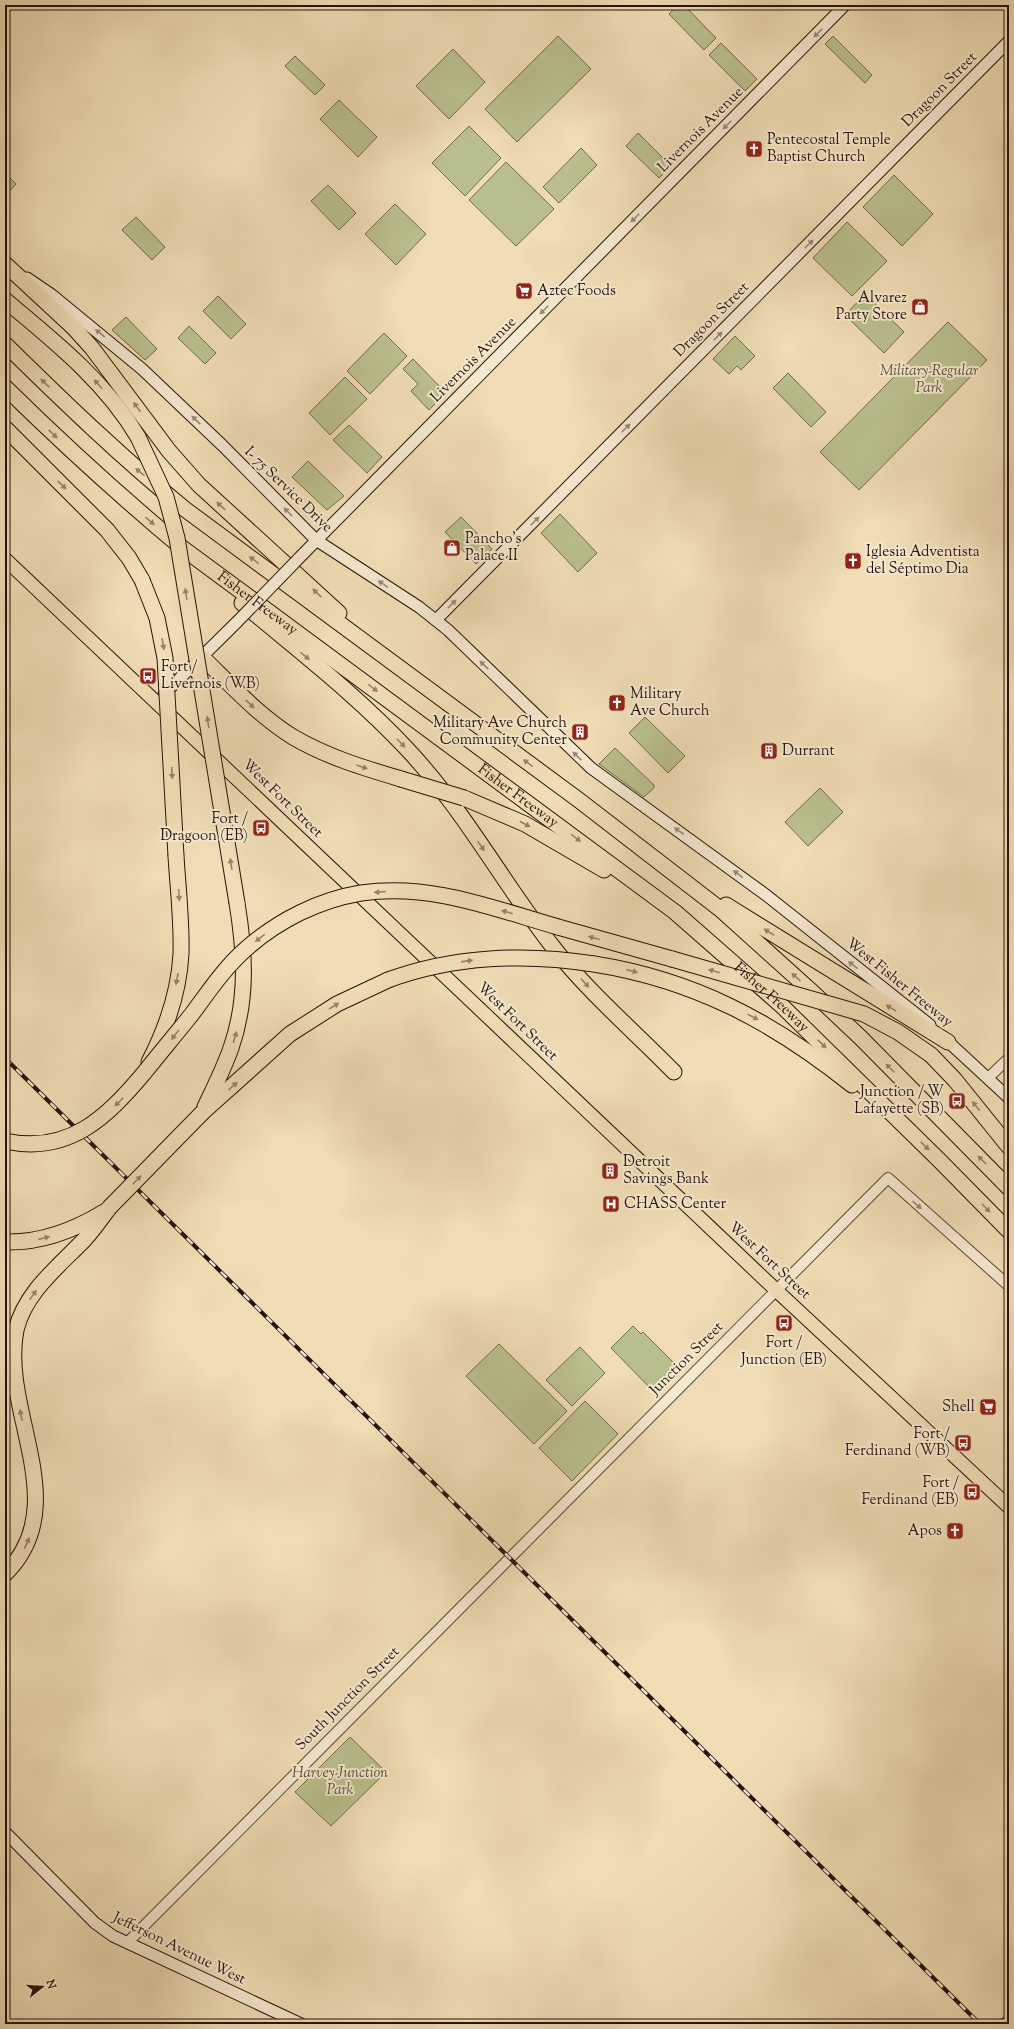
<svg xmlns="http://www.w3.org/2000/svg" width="1014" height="2029" font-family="'Sorts Mill Goudy',serif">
  <rect width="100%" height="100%" fill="#f0ddb5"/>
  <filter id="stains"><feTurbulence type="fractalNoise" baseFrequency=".005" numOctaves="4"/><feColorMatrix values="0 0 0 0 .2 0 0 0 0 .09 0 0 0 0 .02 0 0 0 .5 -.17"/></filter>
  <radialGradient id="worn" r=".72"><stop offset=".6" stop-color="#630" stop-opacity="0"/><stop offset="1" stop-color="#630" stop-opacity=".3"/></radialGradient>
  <!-- green -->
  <path fill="#bac08d" stroke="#70694c" d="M678,5H684L716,38L704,50L669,14Z
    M558,36L591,69L517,142L485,109Z
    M833,36L872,75L865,83L825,44Z
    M721,43L757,79L745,91L709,55Z
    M453,49L485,82L449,119L416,86Z
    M295,56L325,85L315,95L285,66Z
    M339,100L377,137L358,157L320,119Z
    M469,126L501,158L465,196L432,163Z
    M638,133L671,166L659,178L626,146Z
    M581,148L597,165L559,203L543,187Z
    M506,162L554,209L516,246L469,200Z
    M5,173L16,184L6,195L5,194Z
    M894,175L933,214L902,246L863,207Z
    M328,185L356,213L339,230L311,201Z
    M395,204L426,234L396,265L365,234Z
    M136,217L165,247L152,260L122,230Z
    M847,222L887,261L852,296L813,258Z
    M865,294L904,332L884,353L845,315Z
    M218,296L246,324L231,339L203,311Z
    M126,317L157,349L145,360L112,330Z
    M948,322L987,360L859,490L820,452Z
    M189,326L216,353L205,364L178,338Z
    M384,333L407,356L370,394L347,371Z
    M735,336L755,356L741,370L737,366L729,374L713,359Z
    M413,359L446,393L429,410L411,391L418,384L403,369Z
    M788,373L826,412L811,427L773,388Z
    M345,377L367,399L330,435L309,413Z
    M349,425L382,457L367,473L333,440Z
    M308,461L344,496L327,510L292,477Z
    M560,514L597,553L578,572L541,533Z
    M461,517L492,549L476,564L445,532Z
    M645,717L685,756L668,773L629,733Z
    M615,748L654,785V788L644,797L599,764Z
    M820,788L843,812L808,846L785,822Z
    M633,1326L641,1334L643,1332L682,1371L657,1395L611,1348Z
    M499,1344L567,1411L534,1444L466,1376Z
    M580,1347L605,1373L572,1406L546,1380Z
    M585,1401L618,1434L572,1481L539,1448Z
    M350,1737L386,1772L331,1826L295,1792Z"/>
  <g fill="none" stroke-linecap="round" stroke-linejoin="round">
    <defs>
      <path id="tertiary" d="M988,1078L1009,1058
        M127,1943L888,1178L1009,1286"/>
      <path id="secondary" d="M27,278L52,295L142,369L222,445L316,540L419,607L448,630L591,768L766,895L930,1025
        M303,554L845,5
        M436,620L1009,41
        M164,694L237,622
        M943,1037L1009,1098
        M5,1832L95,1923L113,1936L301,2024
        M1005,2024L1009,2021"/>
      <path id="primary" d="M5,559L777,1291L1009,1507"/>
      <g id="motorway">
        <path d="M5,264L74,328L92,348L169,451L199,485L339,613"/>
        <path d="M5,300C54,341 105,381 138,437"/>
        <path d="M5,344C64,402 122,458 186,510L580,801L720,909L810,990L861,1038L1009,1188"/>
        <path id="s1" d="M5,387C62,443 120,496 181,547L675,912L781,1005L939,1160L1009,1231"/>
        <path d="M5,428L107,530L129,558L142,580"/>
        <path d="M242,603C299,651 358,696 408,750C464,810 503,883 553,947C589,993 634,1031 674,1072"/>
        <path d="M202,657C231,685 259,716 293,737C327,757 364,768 401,779"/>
        <path d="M464,798L525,824L604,870"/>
        <path d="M726,905L948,1042"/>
        <path d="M558,927L672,959"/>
        <path d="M594,964C695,980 773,1022 852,1085"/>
        <path d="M931,1055L955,1080L1009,1147"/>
        <path d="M149,1062C166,1029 179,992 181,954C182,922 178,889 176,856"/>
        <path d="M205,1107C214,1088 224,1068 231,1048C248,999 245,952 237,903"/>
        <path d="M203,1112L290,1034L337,1004L388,980"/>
        <path d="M5,1242C41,1243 73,1231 104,1212"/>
        <path d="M5,1574C75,1505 0,1411 16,1330C25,1292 59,1266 85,1239C94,1229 101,1219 109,1208"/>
      </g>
    </defs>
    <!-- tertiary casing -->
    <use href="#tertiary" stroke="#594535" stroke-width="12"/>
    <!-- secondary casing -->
    <use href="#secondary" stroke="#27120a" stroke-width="13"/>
    <!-- primary casing -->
    <use href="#primary" stroke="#27120a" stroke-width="15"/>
    <!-- motorway casing -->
    <use href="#motorway" stroke="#27120a" stroke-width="17"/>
    <!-- tertiary -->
    <use href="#tertiary" stroke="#f5e9cf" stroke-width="10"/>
    <!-- secondary -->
    <use href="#secondary" stroke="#f5e9cf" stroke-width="11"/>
    <!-- primary -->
    <use href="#primary" stroke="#f0ddb5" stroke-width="13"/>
    <!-- motorway -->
    <use href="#motorway" stroke="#f0ddb5" stroke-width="15"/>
    <defs>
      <path id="rail" d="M5,1058L980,2024"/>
    </defs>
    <!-- rail casing -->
    <use href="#rail" stroke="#27120a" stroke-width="4"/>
    <!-- rail -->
    <use href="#rail" stroke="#f5e9cf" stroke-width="2.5" stroke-dasharray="8" stroke-linecap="butt"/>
    <defs>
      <path id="secondary-bridge" d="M237,622L303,554"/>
      <path id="motorway-bridge" d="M138,437L166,497L177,538L237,903
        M142,580L157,618L165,658L176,856
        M401,779L464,798
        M672,959L864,1014L898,1032L931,1055
        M388,980C453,956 526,953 594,964
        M5,1141C69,1155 107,1117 144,1073C160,1053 176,1034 192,1014C209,991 225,967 247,948C279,920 319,900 361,893C431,883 492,908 558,927
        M109,1208L203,1112"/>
    </defs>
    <!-- secondary-bridge casing -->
    <use href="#secondary-bridge" stroke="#27120a" stroke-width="13" stroke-linecap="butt"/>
    <!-- motorway-bridge casing -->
    <use href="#motorway-bridge" stroke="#27120a" stroke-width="17" stroke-linecap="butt"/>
    <!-- secondary-bridge -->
    <use href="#secondary-bridge" stroke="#f5e9cf" stroke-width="11"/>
    <!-- motorway-bridge -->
    <use href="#motorway-bridge" stroke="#f0ddb5" stroke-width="15"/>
  </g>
  <!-- one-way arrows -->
  <defs><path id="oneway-solid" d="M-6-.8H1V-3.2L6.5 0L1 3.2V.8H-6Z"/></defs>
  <g fill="#988876">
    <use href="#oneway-solid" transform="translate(818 33) rotate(135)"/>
    <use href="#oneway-solid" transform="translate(727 125) rotate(135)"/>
    <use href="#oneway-solid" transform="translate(635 218) rotate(135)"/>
    <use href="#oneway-solid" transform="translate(809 244) rotate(-45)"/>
    <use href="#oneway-solid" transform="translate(544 310) rotate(135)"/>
    <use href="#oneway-solid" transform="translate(100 333) rotate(-141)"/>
    <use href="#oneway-solid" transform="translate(718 336) rotate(-45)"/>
    <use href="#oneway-solid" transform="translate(196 420) rotate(-136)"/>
    <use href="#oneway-solid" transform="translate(626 428) rotate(-45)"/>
    <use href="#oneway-solid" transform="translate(288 512) rotate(-134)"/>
    <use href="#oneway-solid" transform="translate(535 521) rotate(-45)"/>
    <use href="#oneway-solid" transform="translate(383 584) rotate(-146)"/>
    <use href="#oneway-solid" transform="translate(452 604) rotate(-45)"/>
    <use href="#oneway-solid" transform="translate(484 665) rotate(-136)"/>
    <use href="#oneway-solid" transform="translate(577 756) rotate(-136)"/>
    <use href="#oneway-solid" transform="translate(679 831) rotate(-146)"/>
    <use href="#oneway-solid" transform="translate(738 874) rotate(-143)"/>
    <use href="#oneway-solid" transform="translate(853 965) rotate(-142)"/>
    <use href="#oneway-solid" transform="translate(917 1205) rotate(41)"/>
  </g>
  <g fill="#968268">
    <use href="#oneway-solid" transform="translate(45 383) rotate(-136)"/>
    <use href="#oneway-solid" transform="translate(98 384) rotate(-132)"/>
    <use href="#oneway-solid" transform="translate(137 407) rotate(-127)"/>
    <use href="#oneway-solid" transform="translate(53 434) rotate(44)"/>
    <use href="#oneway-solid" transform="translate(140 472) rotate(-140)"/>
    <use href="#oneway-solid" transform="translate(62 485) rotate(44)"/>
    <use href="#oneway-solid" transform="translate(221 506) rotate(-138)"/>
    <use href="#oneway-solid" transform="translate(150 521) rotate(40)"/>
    <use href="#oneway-solid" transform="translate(254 560) rotate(-144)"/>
    <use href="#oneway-solid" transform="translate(317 593) rotate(-137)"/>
    <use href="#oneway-solid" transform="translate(186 594) rotate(-99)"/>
    <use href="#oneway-solid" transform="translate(163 644) rotate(80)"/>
    <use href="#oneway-solid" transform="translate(305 656) rotate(40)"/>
    <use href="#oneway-solid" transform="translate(373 688) rotate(37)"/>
    <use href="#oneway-solid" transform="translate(250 704) rotate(44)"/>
    <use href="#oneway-solid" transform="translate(208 722) rotate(-99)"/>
    <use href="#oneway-solid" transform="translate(401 743) rotate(46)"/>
    <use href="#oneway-solid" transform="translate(528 763) rotate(-144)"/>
    <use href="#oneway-solid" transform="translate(362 767) rotate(19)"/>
    <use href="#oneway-solid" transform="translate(172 773) rotate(87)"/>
    <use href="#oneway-solid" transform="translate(525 824) rotate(28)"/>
    <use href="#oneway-solid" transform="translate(576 838) rotate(37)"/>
    <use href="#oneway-solid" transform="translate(481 846) rotate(55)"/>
    <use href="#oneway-solid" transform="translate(231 864) rotate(-99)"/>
    <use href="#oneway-solid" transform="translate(380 892) rotate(175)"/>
    <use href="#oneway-solid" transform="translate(179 895) rotate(86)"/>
    <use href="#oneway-solid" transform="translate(507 912) rotate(-164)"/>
    <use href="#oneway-solid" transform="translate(769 932) rotate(-148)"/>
    <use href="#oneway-solid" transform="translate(260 938) rotate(142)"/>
    <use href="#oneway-solid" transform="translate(594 938) rotate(-165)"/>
    <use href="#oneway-solid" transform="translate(467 961) rotate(-8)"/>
    <use href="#oneway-solid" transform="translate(632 971) rotate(14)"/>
    <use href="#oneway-solid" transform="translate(714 971) rotate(-164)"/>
    <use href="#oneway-solid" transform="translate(796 977) rotate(-138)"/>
    <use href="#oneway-solid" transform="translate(177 979) rotate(100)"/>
    <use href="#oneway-solid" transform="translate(585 983) rotate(47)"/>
    <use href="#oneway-solid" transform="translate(334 1006) rotate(-31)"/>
    <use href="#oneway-solid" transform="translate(891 1008) rotate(-148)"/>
    <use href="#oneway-solid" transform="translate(753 1017) rotate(27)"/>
    <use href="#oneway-solid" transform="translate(175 1035) rotate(128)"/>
    <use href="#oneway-solid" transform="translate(235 1037) rotate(-74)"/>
    <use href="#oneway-solid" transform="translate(822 1044) rotate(44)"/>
    <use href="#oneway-solid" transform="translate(890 1068) rotate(-135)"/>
    <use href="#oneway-solid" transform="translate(233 1086) rotate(-42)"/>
    <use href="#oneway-solid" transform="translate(119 1102) rotate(135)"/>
    <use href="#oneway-solid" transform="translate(976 1106) rotate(-129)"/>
    <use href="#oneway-solid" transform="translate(925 1146) rotate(44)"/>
    <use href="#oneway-solid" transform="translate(982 1160) rotate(-135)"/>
    <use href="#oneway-solid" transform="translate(137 1180) rotate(-46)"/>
    <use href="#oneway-solid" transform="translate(986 1208) rotate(46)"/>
    <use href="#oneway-solid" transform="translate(44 1238) rotate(-14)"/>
    <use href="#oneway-solid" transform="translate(33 1295) rotate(-55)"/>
    <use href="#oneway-solid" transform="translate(21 1415) rotate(-101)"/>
    <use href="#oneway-solid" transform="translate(27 1543) rotate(-66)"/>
  </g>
  <!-- icons -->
  <defs>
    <symbol id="church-square" viewBox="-11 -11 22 22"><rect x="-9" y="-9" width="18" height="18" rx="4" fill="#8f2418" stroke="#f5e9cf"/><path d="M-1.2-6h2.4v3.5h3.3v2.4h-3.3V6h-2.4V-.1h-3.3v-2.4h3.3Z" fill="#fff"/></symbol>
    <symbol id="supermarket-square" viewBox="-11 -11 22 22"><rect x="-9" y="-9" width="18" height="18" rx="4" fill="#8f2418" stroke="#f5e9cf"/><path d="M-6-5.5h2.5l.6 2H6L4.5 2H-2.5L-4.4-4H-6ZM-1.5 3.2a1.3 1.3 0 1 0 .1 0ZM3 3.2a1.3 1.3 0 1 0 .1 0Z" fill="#fff"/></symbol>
    <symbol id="shop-square" viewBox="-11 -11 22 22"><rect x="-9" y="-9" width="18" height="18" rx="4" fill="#8f2418" stroke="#f5e9cf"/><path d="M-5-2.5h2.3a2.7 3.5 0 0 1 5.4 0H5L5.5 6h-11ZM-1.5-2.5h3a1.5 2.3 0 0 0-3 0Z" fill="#fff"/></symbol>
    <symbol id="bus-square" viewBox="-11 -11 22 22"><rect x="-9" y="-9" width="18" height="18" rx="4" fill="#8f2418" stroke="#f5e9cf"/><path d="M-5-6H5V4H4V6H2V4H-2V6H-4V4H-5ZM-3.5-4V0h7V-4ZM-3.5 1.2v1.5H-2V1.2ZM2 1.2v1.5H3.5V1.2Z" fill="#fff"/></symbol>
    <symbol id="building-square" viewBox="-11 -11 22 22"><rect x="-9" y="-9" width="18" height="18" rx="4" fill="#8f2418" stroke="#f5e9cf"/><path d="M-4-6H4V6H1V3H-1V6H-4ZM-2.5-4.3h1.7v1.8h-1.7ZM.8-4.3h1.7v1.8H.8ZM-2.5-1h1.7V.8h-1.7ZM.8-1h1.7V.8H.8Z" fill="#fff"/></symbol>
    <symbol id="hospital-square" viewBox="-11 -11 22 22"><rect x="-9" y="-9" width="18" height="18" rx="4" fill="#8f2418" stroke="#f5e9cf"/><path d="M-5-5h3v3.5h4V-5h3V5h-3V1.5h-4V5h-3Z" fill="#fff"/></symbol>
  </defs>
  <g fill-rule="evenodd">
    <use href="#church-square" x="744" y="139" width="20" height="20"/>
    <use href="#supermarket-square" x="514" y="281" width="20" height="20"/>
    <use href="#shop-square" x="910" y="297" width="20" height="20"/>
    <use href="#shop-square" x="442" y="538" width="20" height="20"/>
    <use href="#church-square" x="843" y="551" width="20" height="20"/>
    <use href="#bus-square" x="138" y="666" width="20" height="20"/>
    <use href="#church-square" x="607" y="693" width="20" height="20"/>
    <use href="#building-square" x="570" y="722" width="20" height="20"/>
    <use href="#building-square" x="759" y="741" width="20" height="20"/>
    <use href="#bus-square" x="251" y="818" width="20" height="20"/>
    <use href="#bus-square" x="947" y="1091" width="20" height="20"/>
    <use href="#building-square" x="600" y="1161" width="20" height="20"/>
    <use href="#hospital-square" x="601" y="1194" width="20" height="20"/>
    <use href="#bus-square" x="774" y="1313" width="20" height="20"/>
    <use href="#supermarket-square" x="978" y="1397" width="20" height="20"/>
    <use href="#bus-square" x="953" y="1433" width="20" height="20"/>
    <use href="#bus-square" x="962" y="1482" width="20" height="20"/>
    <use href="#church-square" x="945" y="1521" width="20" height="20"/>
  </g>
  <g text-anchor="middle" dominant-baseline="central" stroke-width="4" stroke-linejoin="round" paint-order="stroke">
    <!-- street labels -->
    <g font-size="15" fill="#27120a" stroke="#f5e9cf">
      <text transform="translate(940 90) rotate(-45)">Dragoon Street</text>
      <text transform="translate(701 130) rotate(-45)">Livernois Avenue</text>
      <text transform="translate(712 320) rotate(-45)">Dragoon Street</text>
      <text transform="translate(474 360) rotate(-45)">Livernois Avenue</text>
      <text transform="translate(288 490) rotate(44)">I- 75 Service Drive</text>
      <text stroke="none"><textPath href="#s1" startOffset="333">Fisher Freeway</textPath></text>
      <text stroke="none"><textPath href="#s1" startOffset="657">Fisher Freeway</textPath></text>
      <text transform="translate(282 799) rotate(44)">West Fort Street</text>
      <text transform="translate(899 983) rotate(39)">West Fisher Freeway</text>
      <text stroke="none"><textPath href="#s1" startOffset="981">Fisher Freeway</textPath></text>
      <text transform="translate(517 1022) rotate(44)">West Fort Street</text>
      <text transform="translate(769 1261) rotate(43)">West Fort Street</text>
      <text transform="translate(687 1359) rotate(-45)">Junction Street</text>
      <text transform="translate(348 1699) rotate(-45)">South Junction Street</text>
      <text transform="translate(179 1949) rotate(26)">Jefferson Avenue West</text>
    </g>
    <!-- poi labels -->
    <g font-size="15" fill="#27120a" stroke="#f5e9cf" text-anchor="start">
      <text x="767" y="140">Pentecostal Temple<tspan x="767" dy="17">Baptist Church</tspan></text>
      <text x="537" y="291">Aztec Foods</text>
      <text x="907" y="298" text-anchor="end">Alvarez<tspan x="907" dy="17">Party Store</tspan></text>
      <text x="465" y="539">Pancho's<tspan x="465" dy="17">Palace II</tspan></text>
      <text x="866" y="552">Iglesia Adventista<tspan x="866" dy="17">del Séptimo Dia</tspan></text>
      <text x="161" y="667">Fort /<tspan x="161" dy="17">Livernois (WB)</tspan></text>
      <text x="630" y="694">Military<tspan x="630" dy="17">Ave Church</tspan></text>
      <text x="567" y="723" text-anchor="end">Military Ave Church<tspan x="567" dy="17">Community Center</tspan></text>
      <text x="782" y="751">Durrant</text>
      <text x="248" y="819" text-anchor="end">Fort /<tspan x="248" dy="17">Dragoon (EB)</tspan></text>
      <text x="944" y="1092" text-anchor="end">Junction / W<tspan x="944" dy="17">Lafayette (SB)</tspan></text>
      <text x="623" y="1162">Detroit<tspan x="623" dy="17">Savings Bank</tspan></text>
      <text x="624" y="1204">CHASS Center</text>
      <text x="784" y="1343" text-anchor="middle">Fort /<tspan x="784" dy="17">Junction (EB)</tspan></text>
      <text x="975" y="1407" text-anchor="end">Shell</text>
      <text x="950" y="1434" text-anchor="end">Fort /<tspan x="950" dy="17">Ferdinand (WB)</tspan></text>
      <text x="959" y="1483" text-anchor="end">Fort /<tspan x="959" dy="17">Ferdinand (EB)</tspan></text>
      <text x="942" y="1531" text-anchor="end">Apos</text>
    </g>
    <!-- park labels -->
    <g font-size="15" font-style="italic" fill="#5a4f38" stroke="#f5e9cf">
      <text x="929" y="371">Military-Regular<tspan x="929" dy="17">Park</tspan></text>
      <text x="340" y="1773">Harvey-Junction<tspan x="340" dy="17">Park</tspan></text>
    </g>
  </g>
  <!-- margin -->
  <rect width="1014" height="2029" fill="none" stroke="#f0ddb5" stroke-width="20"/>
  <rect x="6" y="6" width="1002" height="2017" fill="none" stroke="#27120a" stroke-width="2"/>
  <rect x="10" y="10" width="994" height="2009" fill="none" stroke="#27120a"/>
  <!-- north arrow -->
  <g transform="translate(42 1987) rotate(73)" stroke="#f5e9cf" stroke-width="3" paint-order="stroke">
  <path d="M0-3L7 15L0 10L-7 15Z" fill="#27120a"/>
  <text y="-6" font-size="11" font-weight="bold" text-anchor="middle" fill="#27120a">N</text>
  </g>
  <rect width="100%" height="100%" filter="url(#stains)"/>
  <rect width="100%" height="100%" fill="url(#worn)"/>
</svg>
